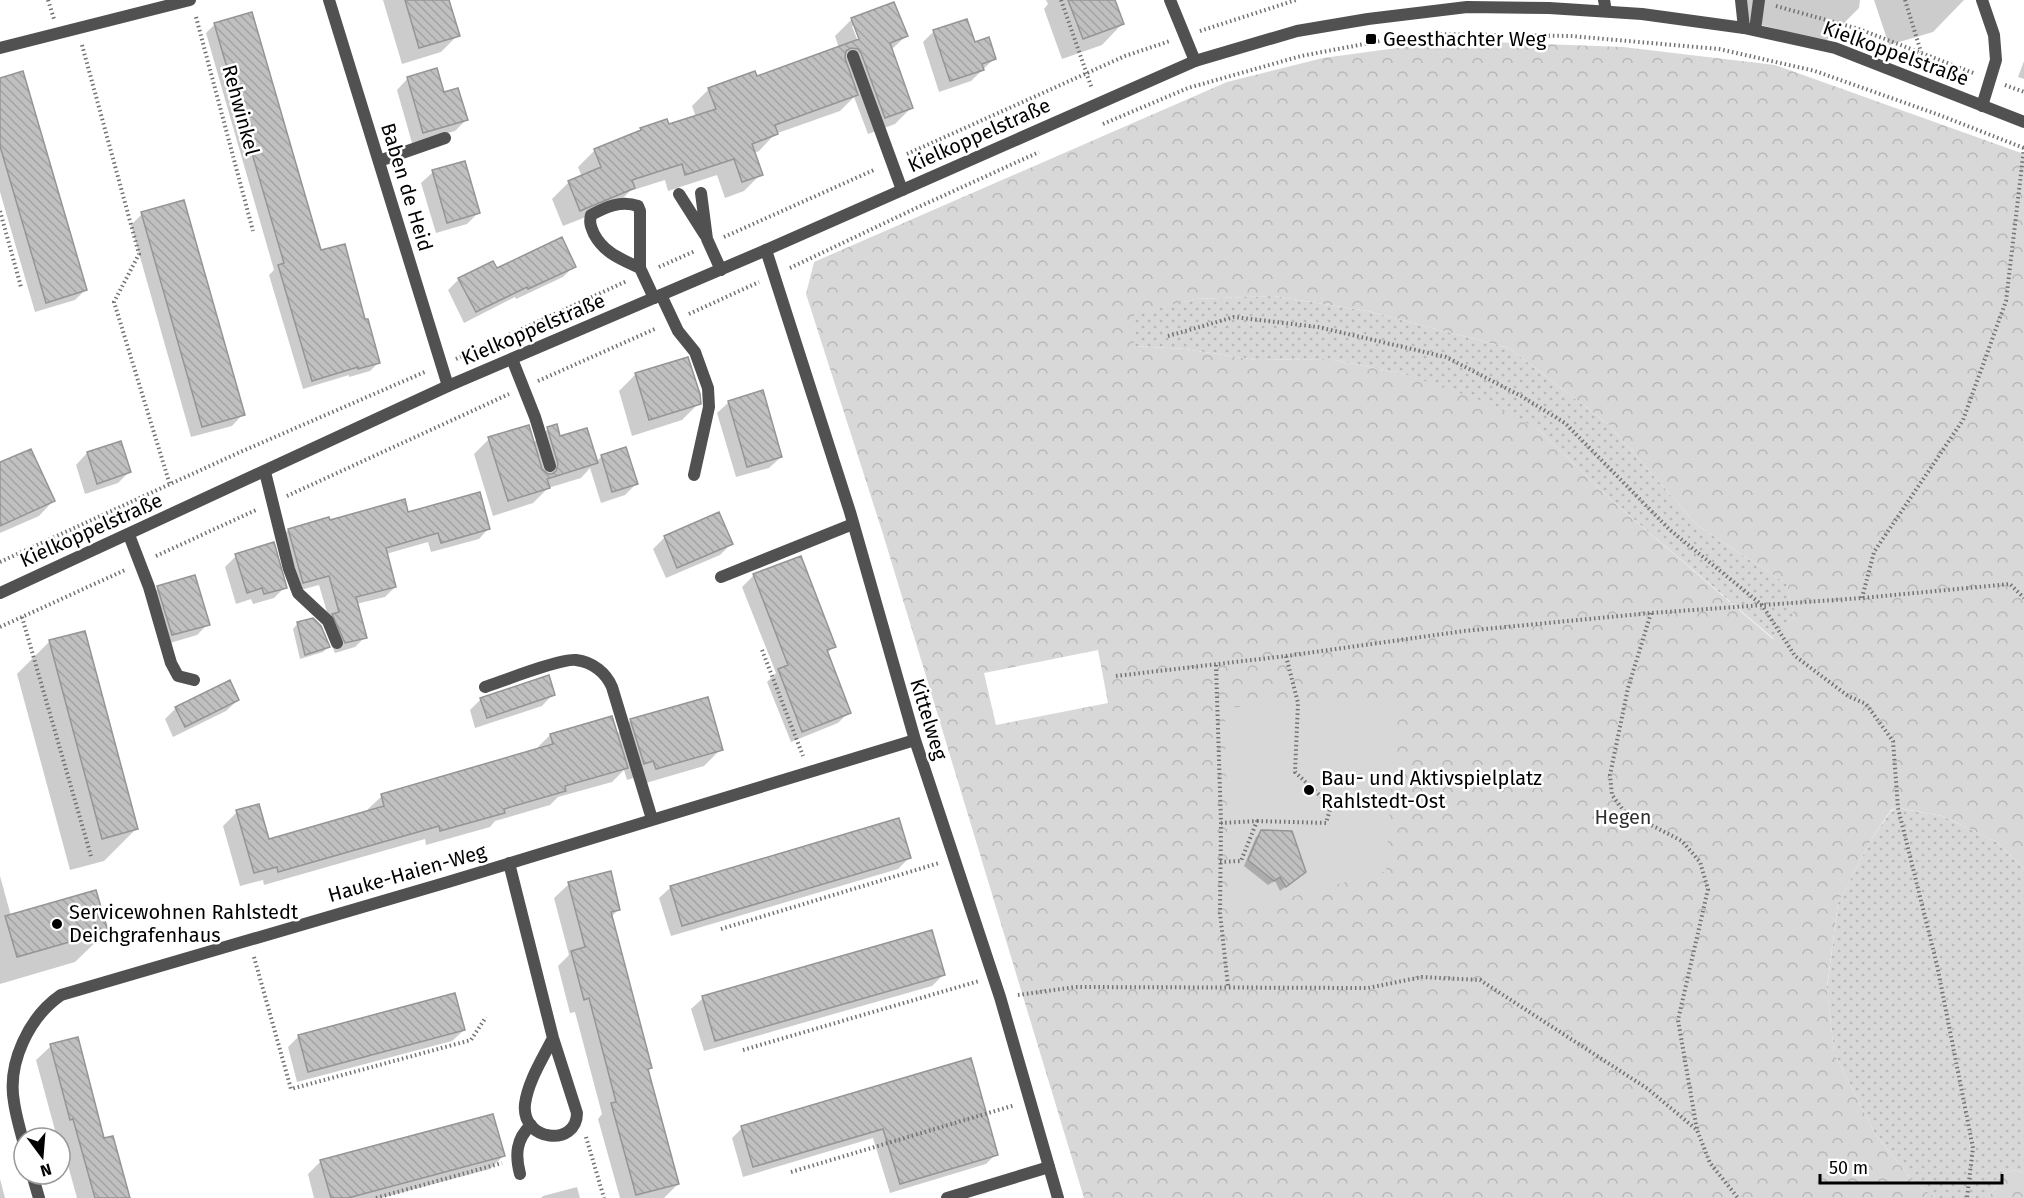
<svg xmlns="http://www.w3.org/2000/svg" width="2024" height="1198" font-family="'Fira Sans',sans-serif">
  <defs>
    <pattern id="grass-dots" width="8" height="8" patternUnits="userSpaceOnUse" patternTransform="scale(1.5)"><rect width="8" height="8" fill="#d8d8d8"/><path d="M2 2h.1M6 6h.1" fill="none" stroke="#b8b8b8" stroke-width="1.8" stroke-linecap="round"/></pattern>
    <pattern id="forest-crowns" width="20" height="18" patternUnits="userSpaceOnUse" patternTransform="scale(1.5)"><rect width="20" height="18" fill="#d8d8d8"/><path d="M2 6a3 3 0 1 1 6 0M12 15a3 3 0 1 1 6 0" fill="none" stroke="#b8b8b8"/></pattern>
    <pattern id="building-back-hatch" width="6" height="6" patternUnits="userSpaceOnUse" patternTransform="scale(1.5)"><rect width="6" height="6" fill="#c0c0c0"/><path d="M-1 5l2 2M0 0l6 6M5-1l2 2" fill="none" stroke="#a3a3a3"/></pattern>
  </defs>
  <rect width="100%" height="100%" fill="#fff"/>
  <!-- grass -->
  <path fill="url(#grass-dots)" d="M1274,296L1367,311L1509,348L1608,424L1698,526L1787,584L1794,617L1774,639L1610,499L1537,428L1404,374L1329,359L1256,360L1185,349L1134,346V314L1195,299Z
    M1898,808L1942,816L1997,842L2024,869V1173L2014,1170L2001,1174L1997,1186L1987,1198H1935L1912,1180L1875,1134L1834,1053L1827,988L1838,903L1871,840L1891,811Z"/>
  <!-- forest -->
  <path fill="url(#forest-crowns)" fill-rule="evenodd" d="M1469,41L1623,47L1775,65L2024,154V869L1997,842L1942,816L1899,808L1891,810L1871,840L1838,903L1827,987L1834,1053L1875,1134L1912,1180L1935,1198H1084L883,534L806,294L814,262L1227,82L1323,58L1404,47ZM1274,296L1367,311L1509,348L1608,424L1698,526L1787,584L1794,617L1773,639L1610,499L1537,428L1483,401L1404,374L1329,359L1256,360L1185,349L1134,346V315L1195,299ZM1098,650L1108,703L996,725L984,673Z
    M2014,1170L2024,1173V1198H1987L1997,1186L2001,1174Z"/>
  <!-- park -->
  <path fill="#d8d8d8" d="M1397,700L1386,871L1229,914L1225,708L1298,703Z"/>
  <!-- shadow -->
  <path fill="#0003" fill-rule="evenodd" d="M383,0H447L458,35L441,52L402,64Z
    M1046,0H1113L1122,24L1102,45L1062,59L1044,9L1048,4Z
    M1740,0H1860L1859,8L1826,41L1737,19Z
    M1874,0H1964L1933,32L1889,45Z
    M852,19L906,36L891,50L912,107L895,124L868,134L854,97L840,111L775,134L759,151L754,153L761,174L744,191L725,198L717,175L668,191L665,180L630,191L616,205L563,226L552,199L569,182L582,177L578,167L595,150L637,134L641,129L668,126L696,117L692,106L709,89L756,78L839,48L835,36ZM852,26H856L863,46L860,47Z
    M215,24L320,252L364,321L379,362L370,371L349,377V375L303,389L269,275L274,270L206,33Z
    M934,31L974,43L994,59L971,81L939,92L923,42Z
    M2024,61V79L2018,77Z
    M408,78L443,94L466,120L455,131L412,143L397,90Z
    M0,80L85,290L75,300L35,312L0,192Z
    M433,172L478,213L467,224L436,233L421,183Z
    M142,214L243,414L232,426L191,437L131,225Z
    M574,266L563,277L516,299L515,297L464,323L448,290L459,279L496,270Z
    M636,374L699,403L682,420L632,436L619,391Z
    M729,402L781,457L769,468L736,477L717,413Z
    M548,429L596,462L601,457L625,449L636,484L625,495L601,503L590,468L581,478L548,488L533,503L493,516L474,454L489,439L533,443Z
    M120,443L129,472L118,483L85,494L76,465L87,453Z
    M0,464L53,501L39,516L0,533Z
    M407,514L489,528L479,539L431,552L428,542L386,554L395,587L385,597L356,604L365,637L355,647L335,653L323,625L329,619L319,585L293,592L278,540L288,530L328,522Z
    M719,514L731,544L720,555L666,578L653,549L665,537Z
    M236,556L285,587L274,598L253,604L251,599L236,604L225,567Z
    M800,557L835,646L826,654L849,712L838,723L791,742L767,682L776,673L742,587L753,576Z
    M158,588L208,624L197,635L160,646L147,599Z
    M298,623L328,647L323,652L300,659L293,629Z
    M50,641L137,828L104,861L70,870L17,674Z
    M553,694L542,706L475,728L470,710L481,699Z
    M238,700L226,711L173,737L165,719L176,708Z
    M631,720L721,749L704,766L639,785L636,777L627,780L624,770L612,782L558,797L550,805L495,821L490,827L426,845L425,839L264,885L263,880L240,886L223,826L237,812L268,841L368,812L367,810L382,796L536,749L550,735H616Z
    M1261,832L1299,877L1280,891L1275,881L1268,885L1244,866L1256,837Z
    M909,858L898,869L671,936L659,898L671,887Z
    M0,876L11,916L107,931L75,962L0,984Z
    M569,884L619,909L610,918L651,1068L647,1071L678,1184L664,1198H620L598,1119L602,1114L575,1012L570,1013L558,966L569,955L554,898Z
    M943,975L932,986L704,1051L691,1009L703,998Z
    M464,1030L452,1041L297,1082L288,1047L299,1036Z
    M51,1046L103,1140L129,1198H77L59,1133L56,1134L36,1060Z
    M970,1060L996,1154L986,1164L890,1193L873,1138L743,1177L732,1138L742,1128Z
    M503,1156L490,1169L381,1198H314L308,1174L321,1161Z
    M0,1179L5,1198H0Z
    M577,1187L580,1198H541L543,1196Z"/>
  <!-- building -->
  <path fill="url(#building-back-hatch)" stroke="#959595" stroke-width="1.5" d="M405,0H449L460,36L419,48Z
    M1068,0H1115L1124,24L1083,39Z
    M894,2L908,36L890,43L913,108L885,118L861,53L858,49L851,48L846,51L845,58L858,95L775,125L778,134L752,144L763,175L742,182L734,159L685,175L682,164L632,180L635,188L580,211L568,181L601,167L594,149L641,130L640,128L667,119L669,124L716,109L708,88L755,71L757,76L859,39L851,18Z
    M252,12L321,250L345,244L365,319H368L380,363L358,369V367L312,381L278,265L284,263L214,23Z
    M967,19L975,42L989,37L996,59L982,64L984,70L950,81L933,30Z
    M437,68L444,92L458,88L468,120L423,133L407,77Z
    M23,71L87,290L46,303L0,146V78Z
    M465,161L480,213L447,223L432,170Z
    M184,200L245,415L202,427L141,212Z
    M562,237L576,267L528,289L527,287L476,312L458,278L493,261L497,268Z
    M688,357L700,394L701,404L649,420L635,373Z
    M763,390L782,457L747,467L728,401Z
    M557,424L560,436L587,428L598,463L547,479L550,488L508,501L488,437L529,425L542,469L548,474H552L556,471L558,464L547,427Z
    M121,441L131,472L97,484L87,452Z
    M626,447L638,484L612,492L601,455Z
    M31,449L55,501L0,526V462Z
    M480,492L490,529L441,543L438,533L386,548L396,587L356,597L367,638L345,643L332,614L339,612L329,576L303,583L288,529L329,517L330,520L405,499L408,512Z
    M719,512L733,544L677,568L664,536Z
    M274,542L287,588L264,594L262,588L247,593L235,554Z
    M801,556L836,647L827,650L851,713L802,732L778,669L788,665L753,574Z
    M195,575L210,625L172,635L157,586Z
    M313,618L321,626L330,647L305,655L297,622Z
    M85,631L138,829L102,839L49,640Z
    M549,675L555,695L487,718L480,698Z
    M230,680L239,700L185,727L175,707Z
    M708,697L723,750L656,769L653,761L644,764L630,719Z
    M612,716L628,768L565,786L566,791L504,809L505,813L440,831L439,826L278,872L277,867L254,873L236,810L259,804L269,839L384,806L381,794L553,744L550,734Z
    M899,818L911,858L682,926L670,886Z
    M1261,830L1292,831L1306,872L1286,887L1280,877L1274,881L1248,860Z
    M611,871L620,910L611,912L652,1068L648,1069L679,1184L636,1195L611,1103L616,1102L589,998L584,1000L571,951L585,947L568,882Z
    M96,890L108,931L17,957L5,916Z
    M932,930L945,975L715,1041L702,996Z
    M455,993L465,1030L308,1072L298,1035Z
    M78,1037L104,1138L113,1136L130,1198H95L73,1119L70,1120L50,1044Z
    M971,1058L998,1155L900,1184L883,1129L753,1167L741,1126Z
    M493,1114L505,1156L348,1198H331L320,1160Z"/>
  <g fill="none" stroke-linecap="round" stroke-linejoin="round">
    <!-- path -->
    <path stroke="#737373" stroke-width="4" stroke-dasharray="1.5 3" stroke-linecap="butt" d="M48,0L54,19
      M1061,0L1092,89
      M1905,0L1921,52
      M1776,6L1859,29L1976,74
      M196,17L253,231
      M1200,31L1296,0
      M82,45L139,254L114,302L170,485
      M2005,85L2024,92
      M1103,124L1188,88L1301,56L1380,41L1432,34L1571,36L1719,49L1815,71L1934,113L2024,148
      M907,154L1125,56L1170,41
      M0,211L21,287
      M724,237L876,169
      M659,267L695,251
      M790,268L912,210L1039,152
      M689,314L759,282
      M1168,336L1234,317L1318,327L1446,357L1521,396L1565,423L1670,530L1762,605L1795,656L1848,696L1866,704L1893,741L1898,808L1937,965L1973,1148L1967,1198
      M456,359L627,281
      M538,381L657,328
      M287,496L509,394
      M156,556L256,510
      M0,562L238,453L427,371
      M1862,598L1874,552L1963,420L2006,301L2024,148
      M1651,613L1628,688L1610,775L1612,795L1624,811L1682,841L1700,862L1708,889L1678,1020L1697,1130
      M22,617L91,856
      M0,627L125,570
      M762,650L803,756
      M1216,665L1221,823L1220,913L1228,986
      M1116,676L1286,656L1464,631L1651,613L1862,598L2010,584L2024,598
      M1257,821L1326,823L1331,806L1295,772L1298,703L1286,656
      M1220,862L1241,861L1257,821L1221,823
      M721,929L939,863
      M254,957L291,1089L471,1040L486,1017
      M1018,995L1075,987L1368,988L1422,977L1480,980L1648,1089L1697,1130L1710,1163L1738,1198
      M743,1050L979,981
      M586,1137L604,1198
      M791,1172L1015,1105
      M376,1198L502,1163"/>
    <!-- service -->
    <path stroke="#515151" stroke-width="12" d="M1604,0L1606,11
      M1741,0L1744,28
      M1755,30L1759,0
      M853,56L902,190
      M1982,106L1996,60L1994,35L1982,0
      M379,161L445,138
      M701,193L707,239L721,270
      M679,194L705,235
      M640,268C621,259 604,253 594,234C591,227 589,223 591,215C606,207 621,200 638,206L640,211V268L654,298
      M661,295L678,331L695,352L708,388L709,407L694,475
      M512,359L535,417L550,466
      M265,472L289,569L298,593L328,621L337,643
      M129,535L149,587L171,663L178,676L194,680
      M721,577L853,524
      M485,687C503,681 561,658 576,660C593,662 606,673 612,687L652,819
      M520,1174C515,1155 516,1139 531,1125
      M947,1198L1049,1167"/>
    <!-- minor -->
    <path stroke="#515151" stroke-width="12" d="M329,0L448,386
      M1170,0L1195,61
      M0,48L190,0
      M766,250L850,512L915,740L1000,997L1058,1198
      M509,863L553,1038L577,1113C577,1147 521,1142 525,1104C528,1081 543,1058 553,1038
      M24,1144C20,1130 16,1116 14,1102C7,1063 29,1017 61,995L448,882L915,740
      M32,1174L39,1198"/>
    <!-- tertiary -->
    <path stroke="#515151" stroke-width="12" d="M0,593L448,386L766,250L1195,61L1297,31L1368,19L1467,7L1549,8L1642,14L1744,28L1835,48L2024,122"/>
  </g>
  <!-- markers -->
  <g fill="#000" stroke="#fff" stroke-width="2">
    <rect x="1365" y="33" width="12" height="12" rx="3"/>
    <circle cx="1309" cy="790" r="6"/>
    <circle cx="57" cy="924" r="6"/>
  </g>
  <g text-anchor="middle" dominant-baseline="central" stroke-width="5" stroke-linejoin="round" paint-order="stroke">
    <!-- poi labels -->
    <g font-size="20" fill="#000" stroke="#fff" text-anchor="start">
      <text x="1383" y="39">Geesthachter Weg</text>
      <text x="1321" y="778">Bau- und Aktivspielplatz<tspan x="1321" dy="23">Rahlstedt-Ost</tspan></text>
      <text x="69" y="912">Servicewohnen Rahlstedt<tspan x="69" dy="23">Deichgrafenhaus</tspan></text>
    </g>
    <!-- street labels -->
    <g font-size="20" fill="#000" stroke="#fff">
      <text transform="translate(1896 53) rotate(20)">Kielkoppelstraße</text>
      <text transform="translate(241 110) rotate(75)">Rehwinkel</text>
      <text transform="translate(979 135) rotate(-24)">Kielkoppelstraße</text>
      <text transform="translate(407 187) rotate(73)">Baben de Heid</text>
      <text transform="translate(533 329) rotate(-23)">Kielkoppelstraße</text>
      <text transform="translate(91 530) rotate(-24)">Kielkoppelstraße</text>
      <text transform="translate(929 719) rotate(73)">Kittelweg</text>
      <text transform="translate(407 873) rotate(-16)">Hauke-Haien-Weg</text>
    </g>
    <!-- park labels -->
    <g font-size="20" fill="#2f2f2f" stroke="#fff">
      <text x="1623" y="817">Hegen</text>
    </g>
  </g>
  <!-- north arrow -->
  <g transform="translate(42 1156) rotate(164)"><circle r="28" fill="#ffffff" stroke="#999999" stroke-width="1.5"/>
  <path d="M0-4.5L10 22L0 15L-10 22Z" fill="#000000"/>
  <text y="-9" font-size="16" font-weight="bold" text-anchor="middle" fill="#000000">N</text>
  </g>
  <!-- scale -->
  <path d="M1820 1174v9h182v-9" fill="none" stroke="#000000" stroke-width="3"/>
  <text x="1829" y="1174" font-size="18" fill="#000000" stroke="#ffffff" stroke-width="4.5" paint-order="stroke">50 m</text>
</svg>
